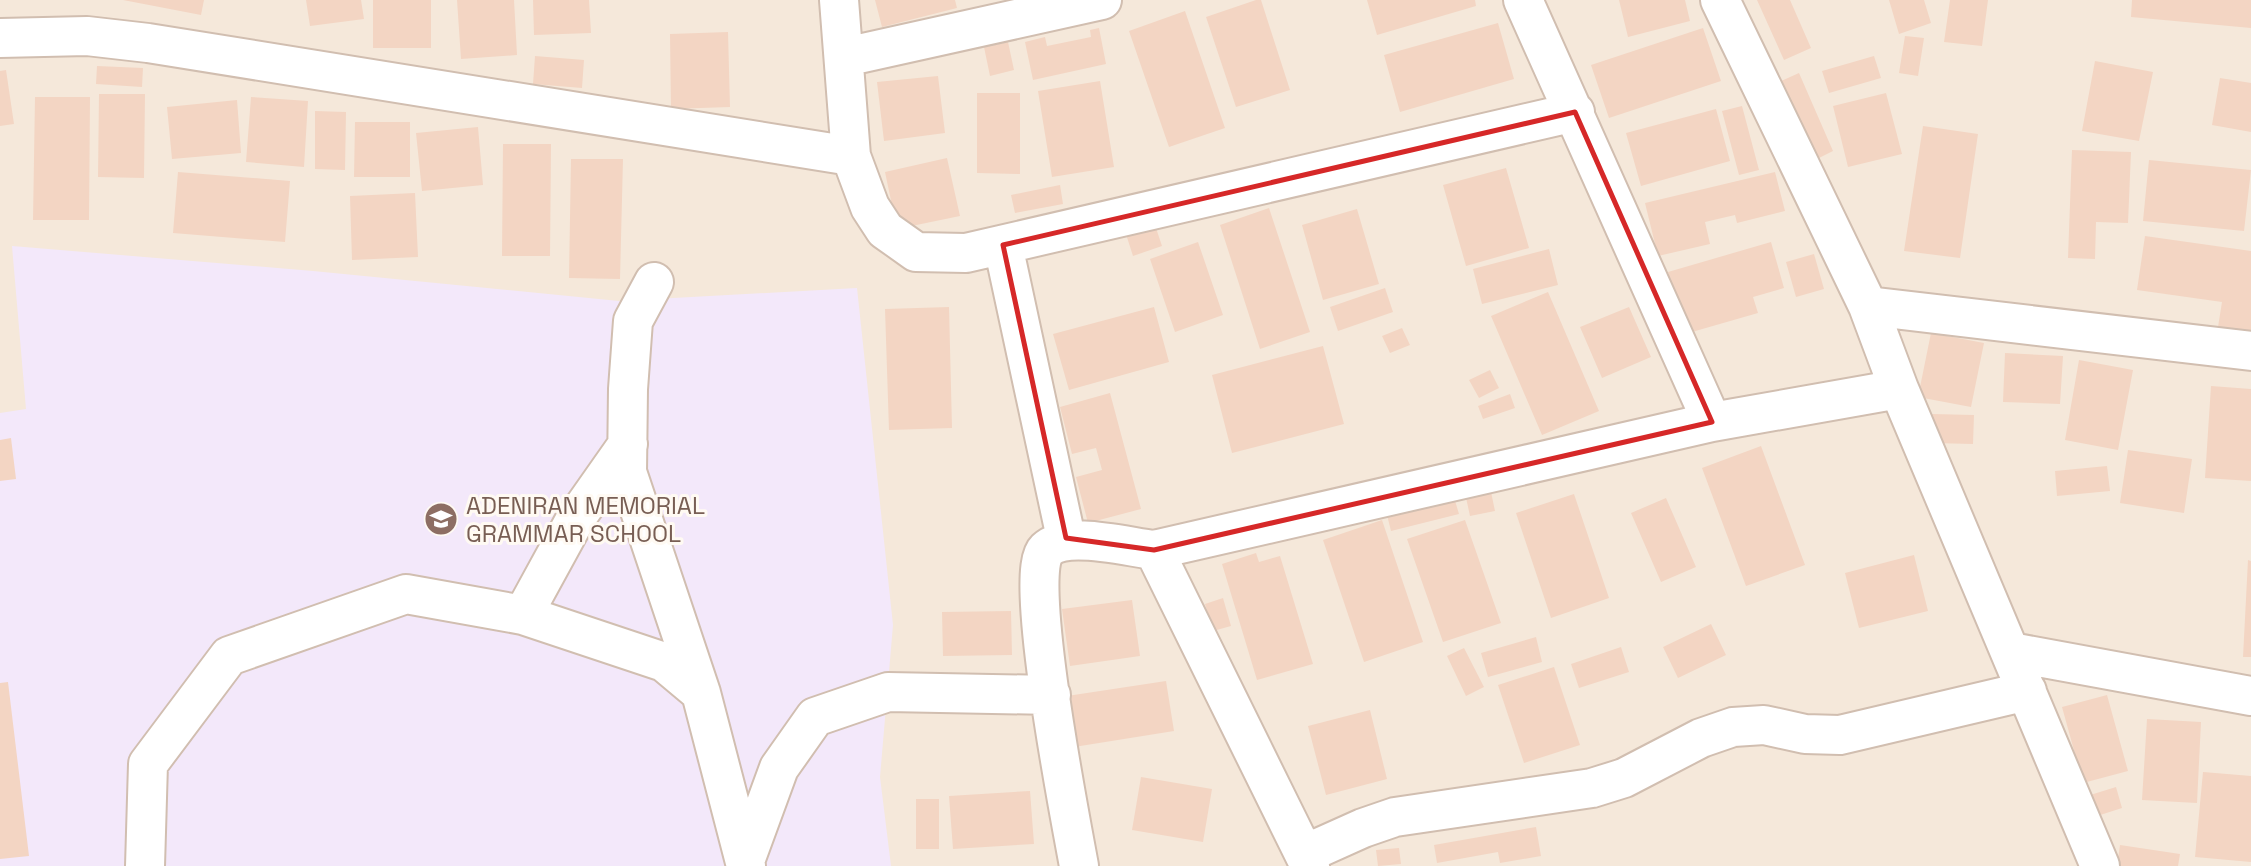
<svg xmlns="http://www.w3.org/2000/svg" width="2251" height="866" font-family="'Space Grotesk',sans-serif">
  <rect width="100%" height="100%" fill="#fdf6ec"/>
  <!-- residential -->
  <path fill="#f5e8da" d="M0,0H2251V866H0Z"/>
  <!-- education -->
  <path fill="#f3e8fa" d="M12,246L313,271L619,301L857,288L893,625L880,777L891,866H0V413L26,409Z"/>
  <!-- building -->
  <path fill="#f3d5c3" d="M123,0H204L201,15Z
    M306,0H361L364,19L310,26Z
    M373,0H431V48H373Z
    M457,0H514L517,55L461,59Z
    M533,0H589L591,33L534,35Z
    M875,0H955L957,8L882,27Z
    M1256,0H1261L1290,90L1236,107L1206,17Z
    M1367,0H1475L1476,6L1377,35Z
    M1619,0H1685L1690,21L1628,37Z
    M1757,0H1790L1811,48L1784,60Z
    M1889,0H1924L1931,23L1899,34Z
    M1950,0H1988L1982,46L1944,42Z
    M2132,0H2251V28L2131,17Z
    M1185,11L1225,128L1169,147L1129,31Z
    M1498,23L1514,79L1400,112L1384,55Z
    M1099,28L1106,64L1033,80L1025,42L1045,37L1047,46L1091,37L1090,30Z
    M1703,28L1721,81L1609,118L1591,65Z
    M728,32L730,107L671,109L670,34Z
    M1905,36L1924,38L1918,76L1899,73Z
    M1008,42L1014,70L990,76L984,47Z
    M535,56L584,60L582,88L533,84Z
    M1874,56L1881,78L1829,93L1822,71Z
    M2095,61L2153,72L2139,141L2082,131Z
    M97,66L143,68L142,87L96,84Z
    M6,70L14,124L0,126V71Z
    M1799,73L1833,151L1813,161L1779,82Z
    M938,76L945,133L884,141L877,82Z
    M2220,78L2251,83V132L2212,125Z
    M1100,81L1114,167L1052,177L1038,91Z
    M977,93H1020V174L977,173Z
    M1886,93L1902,154L1848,167L1833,106Z
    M99,94H145L144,178L98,177Z
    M35,97H90L89,220H33Z
    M251,97L308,101L304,167L246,162Z
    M237,100L241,153L172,159L167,107Z
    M1742,106L1759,170L1739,175L1722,111Z
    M1716,109L1730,161L1641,186L1626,133Z
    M315,111L346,112L345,170L315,169Z
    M355,122H410V177H354Z
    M1923,126L1978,134L1960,258L1904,251Z
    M478,127L483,185L422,191L416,133Z
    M503,144H551L550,256H502Z
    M2072,150L2131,152L2128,223L2096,222L2095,259L2068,258Z
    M947,158L960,216L897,229L885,172Z
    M571,159H623L620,279L569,278Z
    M2149,160L2251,170L2244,231L2143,221Z
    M1506,168L1529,248L1466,266L1443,185Z
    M178,172L290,181L285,242L173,233Z
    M1775,172L1785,211L1737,223L1735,215L1705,222L1710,244L1658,256L1645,203Z
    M1060,185L1063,204L1015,213L1011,195Z
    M415,193L418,257L352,260L350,196Z
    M1269,208L1310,332L1260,349L1220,225Z
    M1357,209L1379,284L1323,300L1302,225Z
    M1153,219L1162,246L1133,256L1124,228Z
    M2145,236L2251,251V332L2218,327L2222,302L2137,290Z
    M1198,242L1223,315L1175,332L1150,259Z
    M1771,242L1784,288L1753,297L1758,313L1685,334L1668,272Z
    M1549,249L1558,285L1482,304L1473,269Z
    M1814,254L1824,289L1796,297L1786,262Z
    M1385,288L1393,312L1338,331L1330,307Z
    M1548,292L1599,411L1542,435L1491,316Z
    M949,307L952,428L889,430L885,309Z
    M1154,307L1169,362L1069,390L1053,334Z
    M1629,307L1651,357L1602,378L1580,327Z
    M1402,328L1410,345L1390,353L1382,336Z
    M1931,333L1984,343L1971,407L1918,397Z
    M1323,346L1344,424L1232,453L1212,375Z
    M2005,353L2063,356L2060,404L2003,402Z
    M2079,360L2133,370L2118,450L2065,440Z
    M1490,370L1499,388L1479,398L1469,380Z
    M2211,386L2251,389V481L2205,478Z
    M1110,393L1141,509L1088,523L1076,477L1102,470L1096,448L1072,454L1060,407Z
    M1510,394L1515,408L1483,419L1478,406Z
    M1932,414L1974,415L1973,444L1932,443Z
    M11,438L16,479L0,481V440Z
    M1761,446L1805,565L1746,586L1702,468Z
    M2128,450L2192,459L2184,513L2120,503Z
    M2107,466L2110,491L2057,496L2055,471Z
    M1490,487L1495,511L1470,516L1465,493Z
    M1453,494L1459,514L1391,531L1386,511Z
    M1574,494L1609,598L1551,618L1516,513Z
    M1666,498L1696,567L1661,582L1631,513Z
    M1382,520L1423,642L1364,662L1323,540Z
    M1465,520L1501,623L1443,642L1407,539Z
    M1256,553L1259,562L1280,556L1313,664L1257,680L1222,564Z
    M1914,555L1928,611L1859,628L1845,573Z
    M2248,560L2251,561V657H2243Z
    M1223,598L1231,626L1213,631L1205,604Z
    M1132,600L1140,656L1070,666L1062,609Z
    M1011,611L1012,655L943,656L942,612Z
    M1711,624L1726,655L1678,678L1663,647Z
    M1536,637L1542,662L1488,677L1481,653Z
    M1621,647L1629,672L1579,688L1571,664Z
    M1464,648L1484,687L1466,696L1447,656Z
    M1554,667L1580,745L1524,763L1498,685Z
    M1166,681L1174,731L1074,747L1067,696Z
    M8,682L29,856L0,859V683Z
    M2107,695L2128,771L2083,783L2062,707Z
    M1370,710L1387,779L1326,795L1308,726Z
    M2147,719L2201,722L2197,803L2142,800Z
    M2203,772L2251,776V862L2195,857Z
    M1141,777L1212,789L1203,842L1132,830Z
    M2116,787L2122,808L2094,817L2087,796Z
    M1030,791L1034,844L953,849L949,796Z
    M916,799H939V849H916Z
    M1536,827L1541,856L1500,863L1498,852L1437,863L1434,845Z
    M2120,845L2180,854L2178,866H2117Z
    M1399,848L1401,864L1378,866L1376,850Z"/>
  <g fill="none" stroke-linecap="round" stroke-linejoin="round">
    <defs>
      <path id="minor" d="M839,0L851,156L870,207L885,230L916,252L966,253L1575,112
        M1523,0L1712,422
        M1720,0L1868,306L1899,389L2100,866
        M0,38L87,36L148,43L851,156
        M845,57L1102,0
        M1003,245L1066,538
        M654,282L633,321L628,389L627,472L701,693L746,866
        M1868,306L2251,351
        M1154,550L1310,866
        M523,615L576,518L628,444
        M2011,652L2251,696
        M1305,854L1363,828L1395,817L1592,788L1624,778L1701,738L1733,727L1764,725L1805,734L1840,735L2027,691
        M745,861L779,768L815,717L888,692L1051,695
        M145,866L148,764L229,656L406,594L523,615L664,662L701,693
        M1079,866C1071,822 1022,573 1046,550C1066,530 1127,547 1154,550L1712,422L1899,389"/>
    </defs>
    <!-- minor casing -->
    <use href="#minor" stroke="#d1beb0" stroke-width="42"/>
    <!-- minor -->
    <use href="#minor" stroke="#fff" stroke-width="38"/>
  </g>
  <!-- marked area -->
  <path fill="none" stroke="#d62828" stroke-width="5" stroke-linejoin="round" d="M1575,112L1712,422L1154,550L1066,538L1003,245Z"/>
  <!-- icons -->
  <defs>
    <symbol id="school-disc" viewBox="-11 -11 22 22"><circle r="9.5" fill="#8d6e63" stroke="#fffaf3"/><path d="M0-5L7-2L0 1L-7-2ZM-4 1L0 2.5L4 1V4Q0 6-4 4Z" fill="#fff"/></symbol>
  </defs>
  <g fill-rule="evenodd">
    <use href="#school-disc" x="422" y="500" width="38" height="38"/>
  </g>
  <g text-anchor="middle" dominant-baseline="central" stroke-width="6" stroke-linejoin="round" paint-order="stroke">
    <!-- education labels -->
    <g font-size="24" fill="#785e54" stroke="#fffaf3" text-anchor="start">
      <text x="466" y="505">ADENIRAN MEMORIAL<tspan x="466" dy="28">GRAMMAR SCHOOL</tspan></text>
    </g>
  </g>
</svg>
